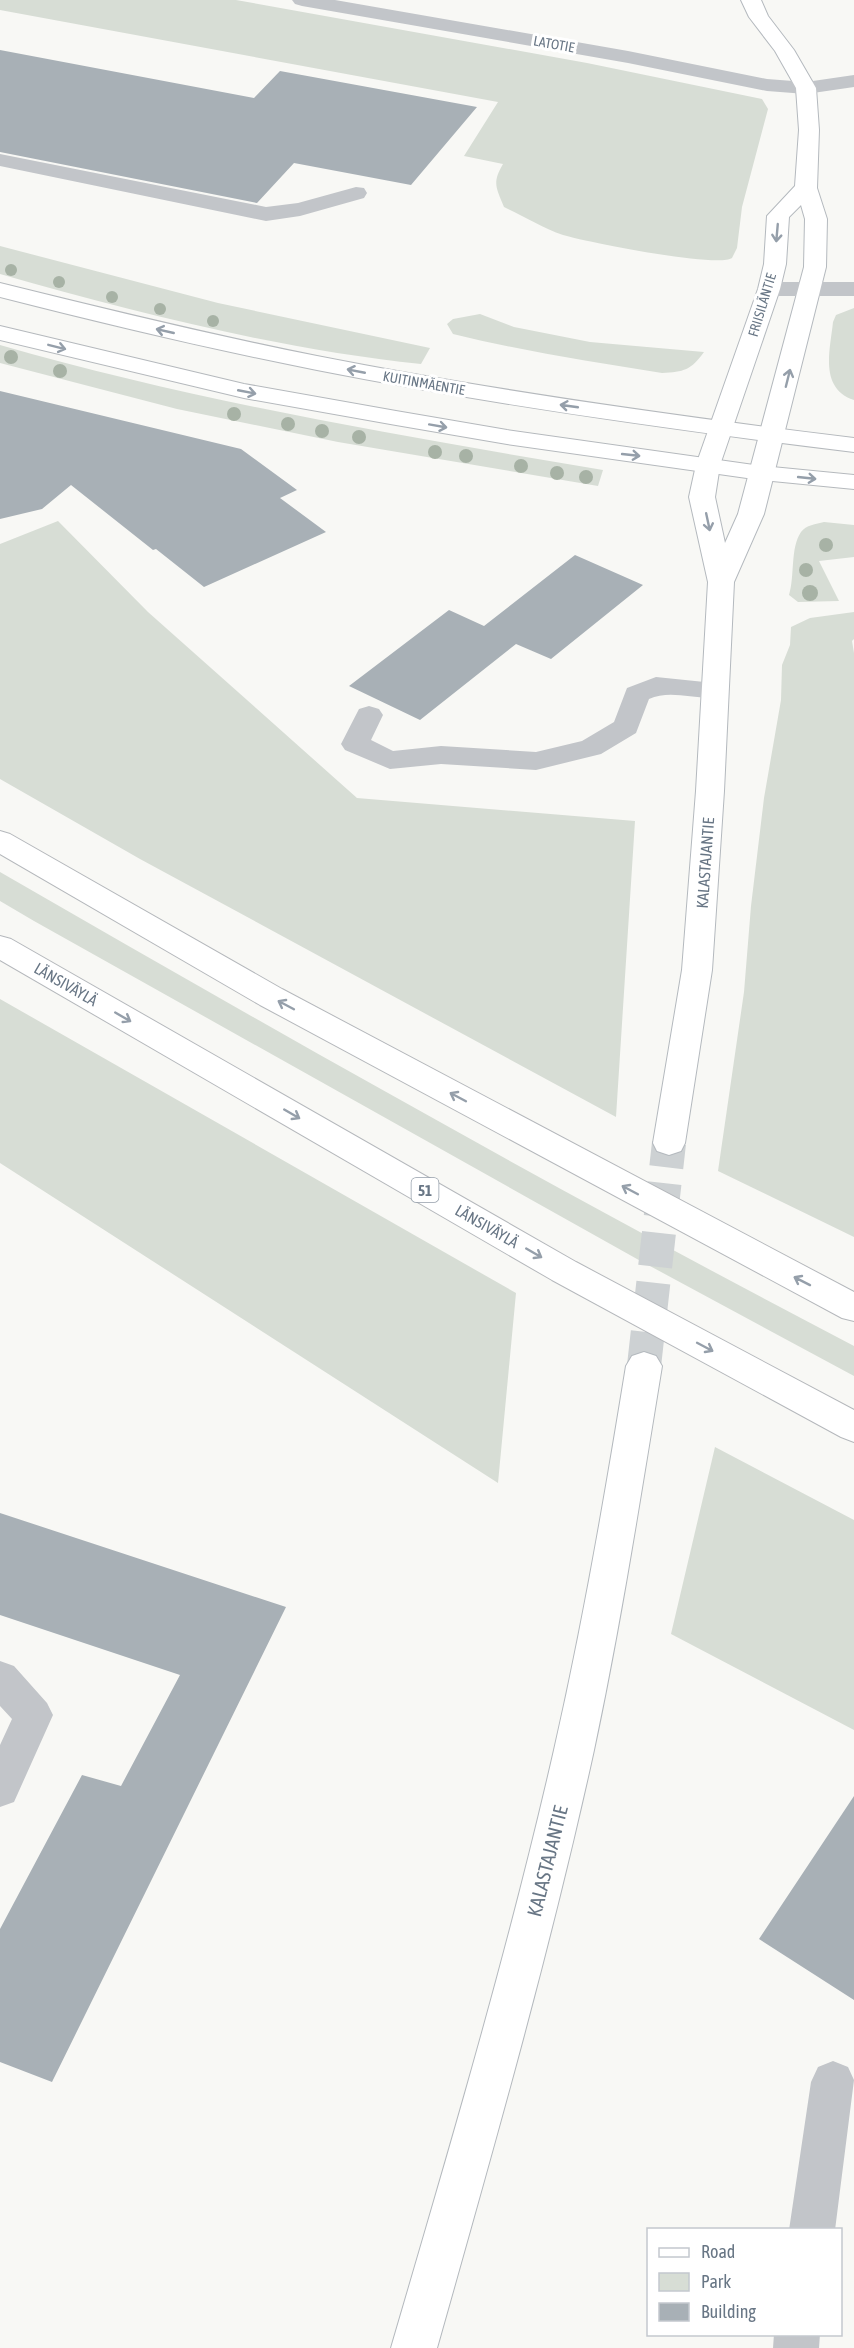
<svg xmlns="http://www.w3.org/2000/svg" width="854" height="2348" font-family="'Asap Condensed',sans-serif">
  <rect width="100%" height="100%" fill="#f8f8f5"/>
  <!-- green -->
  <path fill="#d7ddd5" d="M0,0H236L587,63L762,99L768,109L742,207L737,248L732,258C717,268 586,242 563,235C543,228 523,216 504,207C496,187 492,183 503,164L464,156L498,102L0,10Z
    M0,246L218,303L430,348L421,364C278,349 138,313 0,274Z
    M854,308V400C819,388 830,351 833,322L836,315Z
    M480,314L514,327L590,342L704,352C691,370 684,372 662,373C592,362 522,351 453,334L447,324L453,319Z
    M0,345C198,402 401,436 603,470L598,486L338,442L177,409L0,363Z
    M58,521L148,612L357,798L635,821L616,1117L140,859L0,779V544Z
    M824,522L854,525V557L819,561L839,601L798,602L789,595C795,576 790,548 801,532C806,525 816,524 824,522Z
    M854,612V639L852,641L854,653V1237L718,1171L744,992L751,906L764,798L781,700L782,665L790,645L791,627L810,618Z
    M0,872C282,1035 565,1195 854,1346V1376L637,1259L34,921L0,901Z
    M0,999L516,1293L498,1483L0,1163Z
    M715,1447L854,1520V1730L671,1634Z"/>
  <!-- building -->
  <path fill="#a8b0b6" d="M0,50L254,98L280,71L477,107L411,185L294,163L257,203L0,152Z
    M0,391L241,449L297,490L280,498L326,532L204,587L156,549L153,550L71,485L42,509L0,519Z
    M575,555L643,585L551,659L516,644L420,720L349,686L449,610L484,626Z
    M0,1513L286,1607L52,2082L0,2062V1929L82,1775L121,1786L180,1675L0,1615Z
    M854,1796V2000L759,1939Z"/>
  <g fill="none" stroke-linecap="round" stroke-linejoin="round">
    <!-- secondary-tunnel -->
    <path stroke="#cdd1d3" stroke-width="34" stroke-dasharray="34 16" stroke-linecap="butt" d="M644,1366L669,1143"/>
    <defs>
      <path id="secondary" d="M741,0H761L768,16L794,50L816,88L819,130L817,188L827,219L826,267L764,514L734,582L724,791L712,970L685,1143L681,1151L669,1155L657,1151L653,1143L682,970L696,791L708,582L689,497L696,465L758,289L764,264L767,216L795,186L799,130L796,88L775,51L749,17ZM801,205L805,219L804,267L738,514L725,543L715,497L720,465L780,289L786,264L789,217Z
        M644,1352L656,1356L662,1366C641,1494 621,1623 594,1750C550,1951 493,2150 437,2348H391C449,2150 508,1952 554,1750C583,1623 605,1495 626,1366L632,1356Z"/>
      <path id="primary" d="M0,283C105,309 211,335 317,356C495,391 674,416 854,438V452C674,430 495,405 317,370C211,349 105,324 0,297Z
        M0,326L244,384L396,411L507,430L761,466L854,475V489L761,480L507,444L396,425L244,398L0,340Z"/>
      <path id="highway" d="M0,831L10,834L282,989L854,1292V1321L842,1318L260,1005L0,854Z
        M0,936L11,939L576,1262L854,1410V1442L841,1437L552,1280L0,960Z"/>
    </defs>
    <!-- secondary casing -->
    <use href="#secondary" stroke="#b4b9be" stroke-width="2"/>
    <!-- primary casing -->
    <use href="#primary" stroke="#b5b9bd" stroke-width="2"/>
    <!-- highway casing -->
    <use href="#highway" stroke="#b5b8bc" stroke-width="2"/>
    <!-- lane -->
    <path fill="#c2c5c9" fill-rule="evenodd" d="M0,154L266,207L298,203L356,187L364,188L367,193L364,198L300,216L266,221L0,166Z
      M656,677L724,684L728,690L724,696C699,702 672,688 649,699L636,733L601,754L536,770L441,764L390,769L345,750L341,744L359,709L369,706L379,709L383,715L371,740L393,751L441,746L536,752L582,741L614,722L627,688Z
      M0,1661L14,1666L47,1703L53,1715L14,1802L0,1807V1745L12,1719L0,1706Z
      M833,2061L848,2067L854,2080L835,2230H789L811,2082L818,2067Z
      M774,2334H820L819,2348H773Z"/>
    <!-- street -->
    <path fill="#c2c5c9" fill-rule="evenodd" d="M292,0H335L628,51L767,79L806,82L854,75V87L806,94L767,91L628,63L302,6L295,4Z
      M769,282H854V296H769L761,294L758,289L761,284Z"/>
    <!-- secondary -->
    <use href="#secondary" fill="#fff" fill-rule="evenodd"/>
    <!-- primary -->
    <use href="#primary" fill="#fff" fill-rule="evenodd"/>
    <!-- highway -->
    <use href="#highway" fill="#fff" fill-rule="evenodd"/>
  </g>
  <!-- trees -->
  <g fill="#a7b2a5">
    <circle cx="11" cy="270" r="6"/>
    <circle cx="59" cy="282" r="6"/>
    <circle cx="112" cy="297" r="6"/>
    <circle cx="160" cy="309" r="6"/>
    <circle cx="213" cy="321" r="6"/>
    <circle cx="11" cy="357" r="7"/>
    <circle cx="60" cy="371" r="7"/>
    <circle cx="234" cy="414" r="7"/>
    <circle cx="288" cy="424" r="7"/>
    <circle cx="322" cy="431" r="7"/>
    <circle cx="359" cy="437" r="7"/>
    <circle cx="435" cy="452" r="7"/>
    <circle cx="466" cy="456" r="7"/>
    <circle cx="521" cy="466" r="7"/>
    <circle cx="557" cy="473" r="7"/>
    <circle cx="586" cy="477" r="7"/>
    <circle cx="826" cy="545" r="7"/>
    <circle cx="806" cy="570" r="7"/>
    <circle cx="810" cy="593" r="8"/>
  </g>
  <!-- one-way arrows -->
  <defs><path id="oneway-shaft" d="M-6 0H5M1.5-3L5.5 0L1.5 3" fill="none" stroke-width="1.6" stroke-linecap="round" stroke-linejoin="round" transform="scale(1.5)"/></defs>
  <g stroke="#959faa">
    <use href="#oneway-shaft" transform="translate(777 233) rotate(95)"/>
    <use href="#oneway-shaft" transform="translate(165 331) rotate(-167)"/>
    <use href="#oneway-shaft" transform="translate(57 347) rotate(14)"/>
    <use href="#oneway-shaft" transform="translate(356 371) rotate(-169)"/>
    <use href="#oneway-shaft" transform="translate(788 378) rotate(-76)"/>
    <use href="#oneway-shaft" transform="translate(247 392) rotate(11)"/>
    <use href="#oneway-shaft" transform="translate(569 406) rotate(-172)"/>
    <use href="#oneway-shaft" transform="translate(438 426) rotate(10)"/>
    <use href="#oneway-shaft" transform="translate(631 455) rotate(6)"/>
    <use href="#oneway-shaft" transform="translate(807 478) rotate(6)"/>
    <use href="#oneway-shaft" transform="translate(708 522) rotate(78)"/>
    <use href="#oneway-shaft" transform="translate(286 1005) rotate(-152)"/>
    <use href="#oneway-shaft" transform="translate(123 1017) rotate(30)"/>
    <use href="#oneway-shaft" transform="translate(458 1097) rotate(-152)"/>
    <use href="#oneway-shaft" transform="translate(292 1114) rotate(30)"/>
    <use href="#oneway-shaft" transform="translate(630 1190) rotate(-152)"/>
    <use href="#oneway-shaft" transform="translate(534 1253) rotate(30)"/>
    <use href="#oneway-shaft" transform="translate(802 1281) rotate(-153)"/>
    <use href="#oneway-shaft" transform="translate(705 1347) rotate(28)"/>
  </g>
  <g text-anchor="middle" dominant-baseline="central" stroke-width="6" stroke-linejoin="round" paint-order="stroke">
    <!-- far-street labels -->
    <g font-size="14" fill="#687685" stroke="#fff">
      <text transform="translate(554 44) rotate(10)">LATOTIE</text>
      <text transform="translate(762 305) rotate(-73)">FRIISILÄNTIE</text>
      <text transform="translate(424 383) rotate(10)">KUITINMÄENTIE</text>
    </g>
    <!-- shield labels -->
    <rect fill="#fff" stroke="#959faa" stroke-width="1.5" x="411.5" y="1178" width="27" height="24" rx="4.5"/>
    <g font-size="15" font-weight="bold" fill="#687685">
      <text x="425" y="1190">51</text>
    </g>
    <!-- street labels -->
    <g font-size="16" fill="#687685" stroke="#fff">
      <text transform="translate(705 863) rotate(-86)">KALASTAJANTIE</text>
      <text transform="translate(66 984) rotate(30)">LÄNSIVÄYLÄ</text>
      <text transform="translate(487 1226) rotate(30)">LÄNSIVÄYLÄ</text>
    </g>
    <!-- near-street labels -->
    <g font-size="20" fill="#687685" stroke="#fff">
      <text transform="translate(547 1861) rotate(-76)">KALASTAJANTIE</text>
    </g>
  </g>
  <!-- legend -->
  <rect x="647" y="2228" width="195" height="108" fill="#ffffff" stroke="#c3c8ce" stroke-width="1.5"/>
  <rect x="659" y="2248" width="30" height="9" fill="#ffffff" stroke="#c3c8ce" stroke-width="1.5"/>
  <text x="701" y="2258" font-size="18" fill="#687685">Road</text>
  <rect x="659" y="2273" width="30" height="18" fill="#d7ddd5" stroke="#c3c8ce" stroke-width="1.5"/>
  <text x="701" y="2288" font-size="18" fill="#687685">Park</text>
  <rect x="659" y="2303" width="30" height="18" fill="#a8b0b6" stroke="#c3c8ce" stroke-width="1.5"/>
  <text x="701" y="2318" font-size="18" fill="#687685">Building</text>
</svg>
